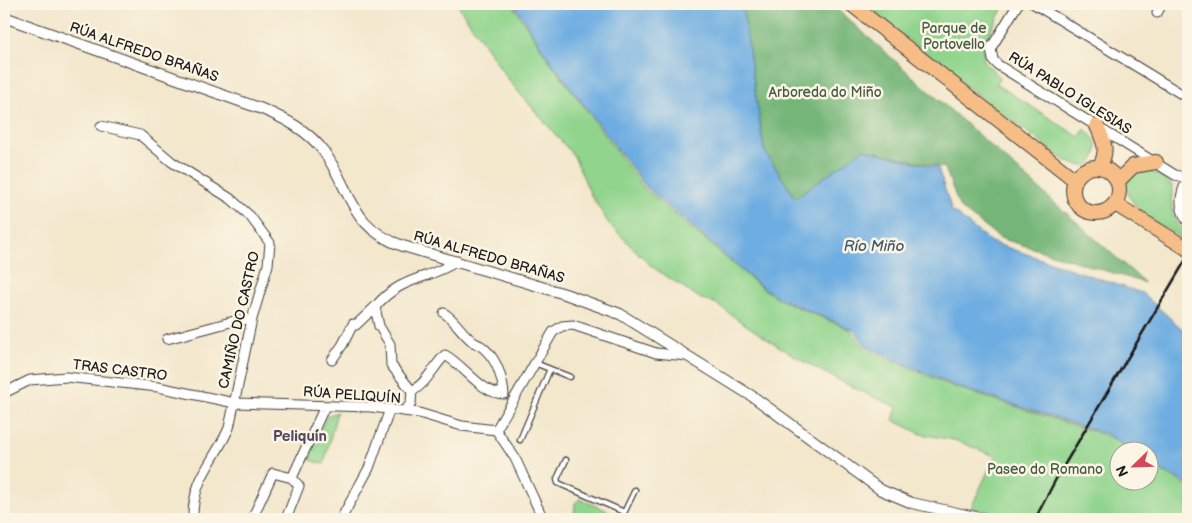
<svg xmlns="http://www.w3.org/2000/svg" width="1192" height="523" font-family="'Balsamiq Sans',sans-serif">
  <rect width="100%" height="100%" fill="#fcf5e5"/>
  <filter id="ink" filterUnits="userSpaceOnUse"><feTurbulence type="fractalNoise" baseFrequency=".02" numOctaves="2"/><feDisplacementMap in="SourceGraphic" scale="10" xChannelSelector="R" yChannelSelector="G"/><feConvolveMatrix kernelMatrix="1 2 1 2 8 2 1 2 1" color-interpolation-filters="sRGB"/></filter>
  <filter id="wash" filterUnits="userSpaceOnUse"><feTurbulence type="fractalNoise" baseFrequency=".0096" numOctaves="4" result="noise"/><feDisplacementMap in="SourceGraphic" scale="20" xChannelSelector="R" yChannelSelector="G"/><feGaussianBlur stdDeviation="1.12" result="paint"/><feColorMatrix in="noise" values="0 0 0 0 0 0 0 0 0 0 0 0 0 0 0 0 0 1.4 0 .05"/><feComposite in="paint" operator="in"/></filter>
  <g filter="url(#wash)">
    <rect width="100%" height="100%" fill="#f3e7cc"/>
    <!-- green -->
    <path fill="#90d48d" stroke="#567854" d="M457,4H512L546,56L644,188L758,285L778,299L851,330L866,349L954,387L1110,437L1129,450H1120V480H1150V465L1188,486V519H1025L971,508L995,456L954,440L921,434L893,420L897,407C831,380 772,345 715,303L701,299L651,266L609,224L591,195L574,156L509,81Z
      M864,4H1005L985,41L983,48L984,62L1000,77L996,84L1079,137L1085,129C1098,141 1102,151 1089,165C1079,166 1072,165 1063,159L948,72Z
      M1141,170C1155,171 1163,176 1172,186C1172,208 1168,220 1188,233V242C1165,227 1127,212 1125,181L1131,174Z
      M337,412L324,464L306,459L327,416Z
      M580,499L615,514L617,519H574L575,503Z"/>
    <!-- forest -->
    <path fill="#74b678" stroke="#48694a" d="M742,4H831L1145,283L1000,238L960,208L945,168L864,149L795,198L764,150Z"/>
    <!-- water -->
    <path fill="#6eade1" stroke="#45647e" d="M514,4H742L764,150L795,198L864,149L938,168L952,211L991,242L1142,293L1188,334V484L1150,464V450H1131L1109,435L955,386L867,347L854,330L779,298L758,284L646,187L547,56Z"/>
  </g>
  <g filter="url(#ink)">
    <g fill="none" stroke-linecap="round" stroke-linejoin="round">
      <defs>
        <path id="service" d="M535,363L570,377
          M520,440L550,369
          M566,460L557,479L558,483L624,512
          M621,519L635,490"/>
        <path id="minor" d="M1018,4L991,48L993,60L998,65L1175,175L1188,178
          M1034,4L1188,98
          M1157,13L1162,4
          M101,126L140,135L172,162L231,199L250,216L270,243L268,265L252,319L229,428C214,462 192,479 193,519
          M1188,179C1179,194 1178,208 1188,222
          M444,313C456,321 461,332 471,340C473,343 478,344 481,346C496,357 502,376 504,394
          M167,339L238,320L252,319
          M332,360L343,344L353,324L356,325L376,306
          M412,391C426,384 434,366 445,355C464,365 481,394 504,394
          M4,393L30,380L66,377L158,387L235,403L371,407L419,413L462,426L496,430
          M405,411L411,403L412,391L391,365L390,344L379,326L375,307C402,275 427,281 457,261
          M496,430L553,332L562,326L573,325L656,353L687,356
          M496,430L515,458L543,519
          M292,478L325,406
          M252,519L273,473L292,478
          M286,519L299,486L292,478
          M341,519L369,468L390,409"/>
        <path id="tertiary" d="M4,17L262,109C286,119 309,131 324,152C352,191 350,228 403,246L565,294L620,314L755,398L881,490L912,503L984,519"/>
        <path id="trunk" d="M851,4L1075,180
          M1097,126C1104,141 1109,152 1099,167
          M1073 190a23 23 0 1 1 46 0a23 23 0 1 1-46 0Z
          M1118,181L1133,166L1156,162
          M1115,204L1188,249"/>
      </defs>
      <!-- service casing -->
      <use href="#service" stroke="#3c3a36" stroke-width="7"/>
      <!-- minor casing -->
      <use href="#minor" stroke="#3c3a36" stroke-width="11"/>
      <!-- tertiary casing -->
      <use href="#tertiary" stroke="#3c3a36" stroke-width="12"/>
      <!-- trunk casing -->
      <use href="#trunk" stroke="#3c3a36" stroke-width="16"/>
      <!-- service -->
      <use href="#service" stroke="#fff" stroke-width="4.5"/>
      <!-- minor -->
      <use href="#minor" stroke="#fff" stroke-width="9"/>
      <!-- tertiary -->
      <use href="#tertiary" stroke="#fff" stroke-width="10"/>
      <!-- trunk -->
      <use href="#trunk" stroke="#f6be86" stroke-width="14"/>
      <!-- rail -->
      <path stroke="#1c1c1c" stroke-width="2.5" d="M1035,519L1056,479L1188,256"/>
    </g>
  </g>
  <g text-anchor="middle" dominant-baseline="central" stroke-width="5" stroke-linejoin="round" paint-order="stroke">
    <!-- park labels -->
    <g font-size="14" fill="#455c44" stroke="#fcf5e5">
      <text x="954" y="28">Parque de<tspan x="954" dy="16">Portovello</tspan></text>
      <text x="825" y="92">Arboreda do Miño</text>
      <text x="1045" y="469">Paseo do Romano</text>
    </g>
    <!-- street labels -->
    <g font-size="14" fill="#1c1c1c" stroke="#fcf5e5">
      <text transform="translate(144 52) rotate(19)">RÚA ALFREDO BRAÑAS</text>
      <text transform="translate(1070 93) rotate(32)">RÚA PABLO IGLESIAS</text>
      <text transform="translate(489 257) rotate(16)">RÚA ALFREDO BRAÑAS</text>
      <text transform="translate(239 320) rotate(-77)">CAMIÑO DO CASTRO</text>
      <text transform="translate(120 370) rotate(7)">TRAS CASTRO</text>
      <text transform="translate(352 395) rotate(4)">RÚA PELIQUÍN</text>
    </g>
    <!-- water labels -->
    <g font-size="15" font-style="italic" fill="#3d566b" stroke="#fcf5e5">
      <text x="874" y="246">Río Miño</text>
    </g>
    <!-- neighbourhood labels -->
    <g font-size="15" font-weight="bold" fill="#534963" stroke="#fcf5e5">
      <text x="300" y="436">Peliquín</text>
    </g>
  </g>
  <!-- margin -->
  <rect width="1192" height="523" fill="none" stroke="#fcf5e5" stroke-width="20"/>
  <!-- north arrow -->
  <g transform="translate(1134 466) rotate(247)"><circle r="24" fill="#fcf5e5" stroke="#a29e95"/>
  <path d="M0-4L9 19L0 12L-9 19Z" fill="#d1495b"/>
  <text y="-8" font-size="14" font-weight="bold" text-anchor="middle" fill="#1c1c1c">N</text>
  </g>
</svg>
